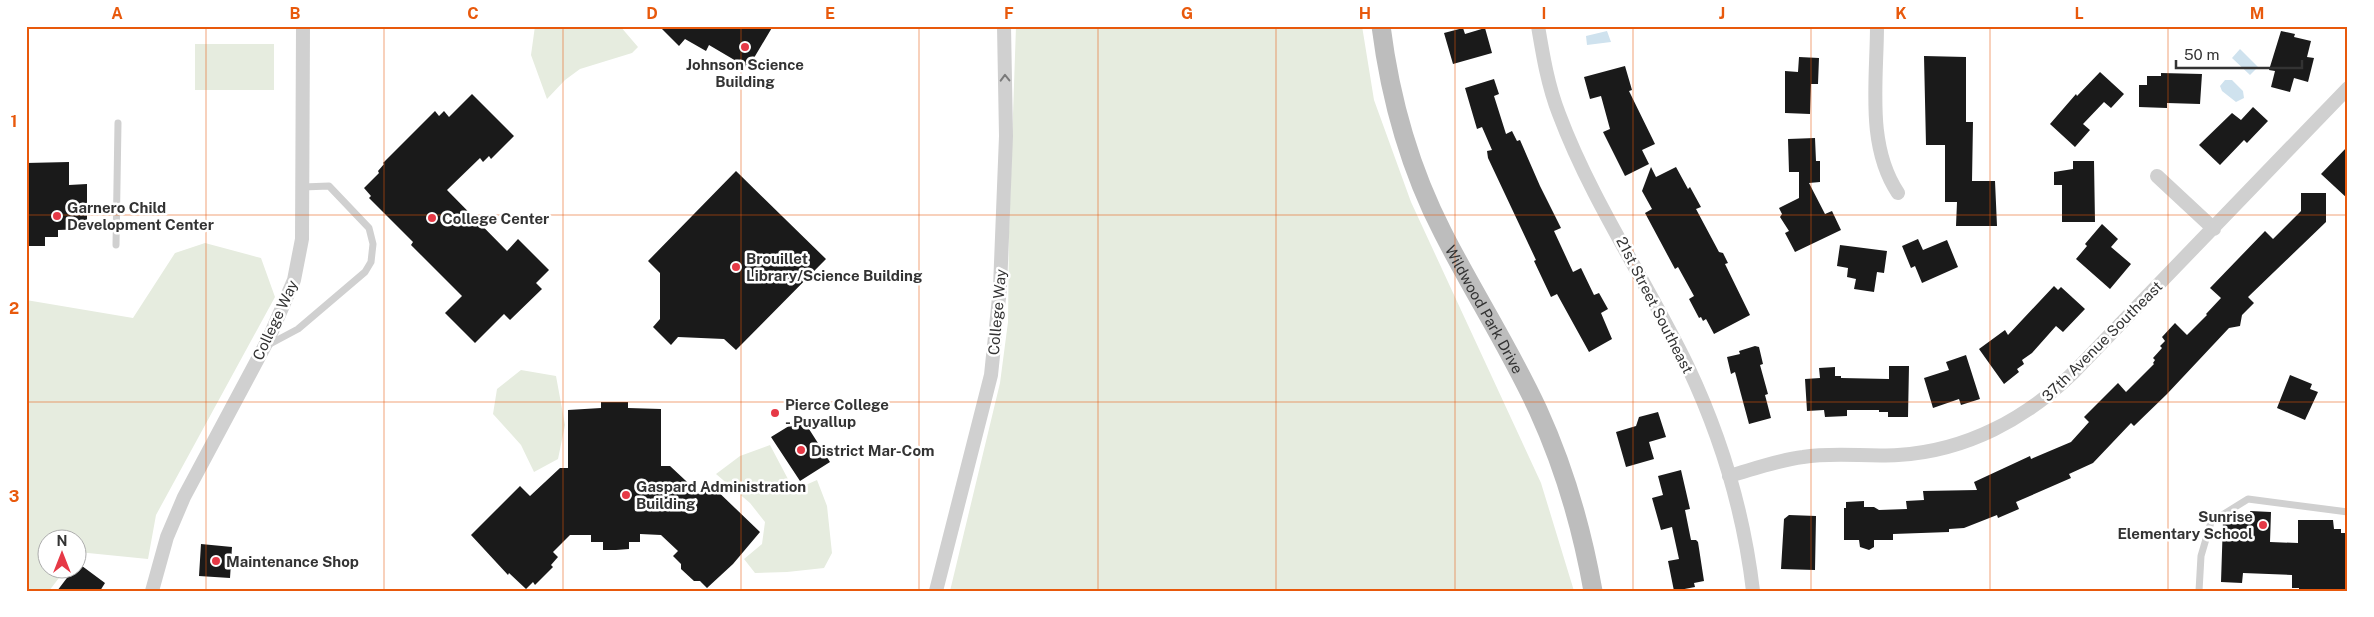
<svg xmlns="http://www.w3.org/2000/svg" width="2374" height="617" font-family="'Public Sans',sans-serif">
  <rect width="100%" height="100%" fill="#fff"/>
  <!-- green -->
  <path fill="#e6ecdf" d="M535,26H620L638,47L632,53L580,69L565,80L547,99L531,55Z
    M1016,26H1362L1374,100L1411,202L1541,483L1574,591H950L1000,383L1008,322L1009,232Z
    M195,44H274V90H195Z
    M205,243L261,258L275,297L156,515L148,559L78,552V540H48V570H65L49,591H26V300L133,318L175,253Z
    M521,370L556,376L565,425L558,459L534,472L521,445L493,414L497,389Z
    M770,445L789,481L801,487L817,480L827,506L832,553L824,568L787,572L755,573L744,559L762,544L765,522L750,503L716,474L740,456Z"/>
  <!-- water -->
  <path fill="#cfe2ee" d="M1607,31L1611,42L1587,45L1586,36Z
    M2240,49L2258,67L2250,75L2232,58Z
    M2225,80H2232L2243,91L2244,98L2236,102L2222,91L2220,86Z"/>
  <!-- building -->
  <path fill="#1a1a1a" d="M659,26H773L748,68L709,45L706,51L685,39L679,46Z
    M1463,28L1465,34L1485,28L1492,53L1453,64L1444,33Z
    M2281,31L2295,34L2294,37L2311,41L2307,57L2314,58L2308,82L2294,78L2290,92L2271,87L2275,71L2269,70Z
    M1924,56L1966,57V122H1973L1972,181H1995L1997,226H1956L1957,202H1945V145H1926Z
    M1799,57L1819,58L1818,84H1811L1810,114L1785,113V71L1798,72Z
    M1625,66L1632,90L1629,91L1655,144L1642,150L1649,164L1625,176L1603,132L1610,129L1601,96L1590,99L1584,77Z
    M2100,72L2124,94L2111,108L2104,102L2083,124L2090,130L2075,147L2050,124L2076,94L2077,96Z
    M2161,73L2202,74L2200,104L2167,103V108L2139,107V85H2147V76H2161Z
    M1494,79L1499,94L1494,96L1506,134L1512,131L1517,141L1520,140L1540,186L1561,228L1554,231L1573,272L1581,268L1594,295L1599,293L1608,309L1601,313L1612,339L1589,352L1557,294L1551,297L1534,261L1536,260L1488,158L1487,151L1492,150L1482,127L1477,129L1465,88Z
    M472,94L514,136L491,159L489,156L483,162L480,158L447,190L507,251L518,239L549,270L536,283L542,289L510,320L504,314L475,343L445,313L462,296L411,245L413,242L369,198L371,196L364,188L379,173L378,171L384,164L383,163L435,111L439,116L444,111L449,117Z
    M2253,107L2268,121L2247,143L2244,140L2220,165L2199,145L2232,113L2241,120Z
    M1815,138L1816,161H1820V182L1809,183L1825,214L1832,211L1841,230L1795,252L1785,233L1789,231L1780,217L1782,214L1779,208L1799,198V172H1789L1788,139Z
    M2348,146V199L2321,174Z
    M2073,161H2094L2095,222H2062V185H2054V172L2073,169Z
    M69,162V185L87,184V229L58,230V237H45V246H26V163Z
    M1651,167L1656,177L1676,167L1688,189L1690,187L1701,207L1696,209L1719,252L1723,253L1728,263L1725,264L1750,315L1714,334L1706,319L1703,321L1701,317L1699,318L1689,299L1694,296L1678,267L1675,269L1645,213L1652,209L1642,191Z
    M736,171L826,259L736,350L724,339L678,337L671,345L653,327L660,319V273L648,261Z
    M2301,193H2326V222L2248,297L2254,303L2242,315L2240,326L2229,328L2167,394L2134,426L2131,423L2093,463L2069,474L2071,478L2016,502L2019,509L1998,518L1997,515L1964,528L1949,529V532L1893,534V540H1874V547L1869,550L1860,547L1859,540H1844V508H1846V502L1864,501V507H1874L1879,510L1907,509L1906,501L1924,500L1923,491L1977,490L1974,482L2030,456L2031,459L2071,442L2089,422L2084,417L2118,383L2126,392L2154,364L2153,363L2155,360L2153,358L2162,348L2160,346L2165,341L2162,337L2175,323L2187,335L2207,315L2206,314L2221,298L2210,288L2265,231L2273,239L2301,211Z
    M2102,224L2118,239L2111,247L2131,264L2110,289L2076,259L2087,246L2085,244Z
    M1918,239L1923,250L1947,240L1958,267L1922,283L1915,266L1911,268L1902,246Z
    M1840,245L1887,251L1884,273L1877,272L1874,292L1854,289L1856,279L1847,277L1848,268L1837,266Z
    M2054,286L2058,290L2061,287L2085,309L2063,332L2056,326L2032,353L2022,360L2024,364L2017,369L2019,372L2004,384L1979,349L2005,330L2008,335Z
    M1755,346L1759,347L1763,364L1760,365L1768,394L1765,395L1771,418L1749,424L1735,372L1731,374L1727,357L1740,354L1739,351Z
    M1966,355L1980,399L1961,405L1959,399L1933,408L1924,378L1949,370L1946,362Z
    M1889,366H1909L1908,417H1888V412H1879V410H1847V416L1825,417L1824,410L1807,411L1805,379L1820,378L1819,368L1835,367V376H1841V378L1889,379Z
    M2290,375L2312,384L2310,389L2318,392L2305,420L2277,408Z
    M601,402H628V408L661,409V466H670L700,494L710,484L760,532L733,564L707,588L700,581H694L681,569V564L673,556L678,551L661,535L640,534V542H629V549L616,550H603V542H591V535H570L553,552L558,557L551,565L553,567L535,585L533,582L526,589L509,573L508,575L471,535L520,486L530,496L560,468H568V410L601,408Z
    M1658,412L1666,437L1649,442L1654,459L1626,467L1616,432L1636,426L1639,417Z
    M802,418L830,462L800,481L771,437Z
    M1681,470L1690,509L1685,510L1691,540H1696L1698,542L1704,581L1694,583L1695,587L1674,591L1668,561L1679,559L1672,527L1661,530L1652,498L1663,495L1658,476Z
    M2250,511L2271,512L2270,542L2298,543V520H2333L2334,529H2341V533H2348V591H2299V588H2292V575L2243,573L2242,583L2221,582L2223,521L2226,519L2250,520Z
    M1789,515L1816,516L1815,570L1781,569L1784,519Z
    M201,544L232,547L230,578L199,576Z
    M78,563L105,583L100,591H57L73,570H78Z"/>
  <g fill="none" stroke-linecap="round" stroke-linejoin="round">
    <!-- lane -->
    <path stroke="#d0d0d0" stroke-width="7" d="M116,245L118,123
      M268,345L298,329L365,272L371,262L373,244L369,228L329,186L303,187
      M2199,591L2201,556L2211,522L2248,499L2348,512"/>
    <!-- street -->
    <path stroke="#d0d0d0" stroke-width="14" d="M1538,26C1543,56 1548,86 1559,114C1592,202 1647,282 1688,367C1721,437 1744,514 1753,591
      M1877,26C1877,81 1866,145 1898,193
      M2157,176L2214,229
      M1729,476C1754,469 1778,460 1803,457C1834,452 1867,457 1898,455C1966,451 2026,419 2074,372L2348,88
      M152,591L167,537L184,497L269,338L294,280L302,239L303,26
      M936,591L991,375L1000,288L1006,136L1004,26"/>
    <!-- secondary -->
    <path stroke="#bdbdbd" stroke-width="19" id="s1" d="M1381,26C1390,97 1410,169 1443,233C1473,292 1510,349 1538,410C1564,467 1582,529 1593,591"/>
  </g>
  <!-- one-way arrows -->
  <defs><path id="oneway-chevron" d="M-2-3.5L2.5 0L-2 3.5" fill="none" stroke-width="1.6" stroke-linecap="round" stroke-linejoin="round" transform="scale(1.25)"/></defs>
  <use stroke="#7a7a7a" href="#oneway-chevron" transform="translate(1005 78) rotate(-91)"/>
  <!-- grid -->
  <path fill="none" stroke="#e8590c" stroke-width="1" stroke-opacity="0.55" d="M206,26V591M384,26V591M563,26V591M741,26V591M919,26V591M1098,26V591M1276,26V591M1455,26V591M1633,26V591M1811,26V591M1990,26V591M2168,26V591M26,215H2348M26,402H2348"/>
  <!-- markers -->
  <g fill="#e63946" stroke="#fff" stroke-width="2">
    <circle cx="745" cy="47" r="5"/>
    <circle cx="57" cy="216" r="5"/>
    <circle cx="432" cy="218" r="5"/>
    <circle cx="736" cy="267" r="5"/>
    <circle cx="775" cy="413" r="5"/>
    <circle cx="801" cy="450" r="5"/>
    <circle cx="626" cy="495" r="5"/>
    <circle cx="2263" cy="525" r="5"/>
    <circle cx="216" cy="561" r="5"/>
  </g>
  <g text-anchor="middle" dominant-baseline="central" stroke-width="5" stroke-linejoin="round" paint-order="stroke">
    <!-- poi labels -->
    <g font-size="15" font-weight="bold" fill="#333" stroke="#fff" text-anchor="start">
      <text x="745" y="64" text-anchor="middle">Johnson Science<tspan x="745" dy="17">Building</tspan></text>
      <text x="67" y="207">Garnero Child<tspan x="67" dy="17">Development Center</tspan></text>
      <text x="442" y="218">College Center</text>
      <text x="746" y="258">Brouillet<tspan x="746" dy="17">Library/Science Building</tspan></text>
      <text x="785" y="404">Pierce College<tspan x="785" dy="17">- Puyallup</tspan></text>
      <text x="811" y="450">District Mar-Com</text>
      <text x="636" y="486">Gaspard Administration<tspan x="636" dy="17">Building</tspan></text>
      <text x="2253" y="516" text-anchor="end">Sunrise<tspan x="2253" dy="17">Elementary School</tspan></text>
      <text x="226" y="561">Maintenance Shop</text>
    </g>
    <!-- street labels -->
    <g font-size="15" fill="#333" stroke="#fff">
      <text transform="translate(1655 305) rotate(63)">21st Street Southeast</text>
      <text stroke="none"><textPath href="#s1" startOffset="304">Wildwood Park Drive</textPath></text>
      <text transform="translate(997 312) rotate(-85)">College Way</text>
      <text transform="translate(275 320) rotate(-65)">College Way</text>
      <text transform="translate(2102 341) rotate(-45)">37th Avenue Southeast</text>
    </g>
  </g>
  <!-- border -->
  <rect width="2374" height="617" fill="none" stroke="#ffffff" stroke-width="55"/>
  <!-- north arrow -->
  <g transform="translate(62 554)"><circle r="24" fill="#ffffff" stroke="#adadad"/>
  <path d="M0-4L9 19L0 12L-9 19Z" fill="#e63946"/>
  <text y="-8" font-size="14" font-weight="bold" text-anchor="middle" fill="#333333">N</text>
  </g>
  <!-- scale -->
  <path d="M2176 60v8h126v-8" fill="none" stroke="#333333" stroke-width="2.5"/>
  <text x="2184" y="60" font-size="15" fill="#333333" stroke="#ffffff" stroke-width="4" paint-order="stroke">50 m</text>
  <rect x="28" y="28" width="2318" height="562" fill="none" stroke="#e8590c" stroke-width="2"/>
  <g font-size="16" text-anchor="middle" font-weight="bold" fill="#e8590c">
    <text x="117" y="19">A</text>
    <text x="295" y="19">B</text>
    <text x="473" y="19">C</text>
    <text x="652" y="19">D</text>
    <text x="830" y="19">E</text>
    <text x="1009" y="19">F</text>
    <text x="1187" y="19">G</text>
    <text x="1365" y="19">H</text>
    <text x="1544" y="19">I</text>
    <text x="1722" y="19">J</text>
    <text x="1901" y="19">K</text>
    <text x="2079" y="19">L</text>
    <text x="2257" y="19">M</text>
    <text x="14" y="127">1</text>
    <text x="14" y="314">2</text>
    <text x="14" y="502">3</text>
  </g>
</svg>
